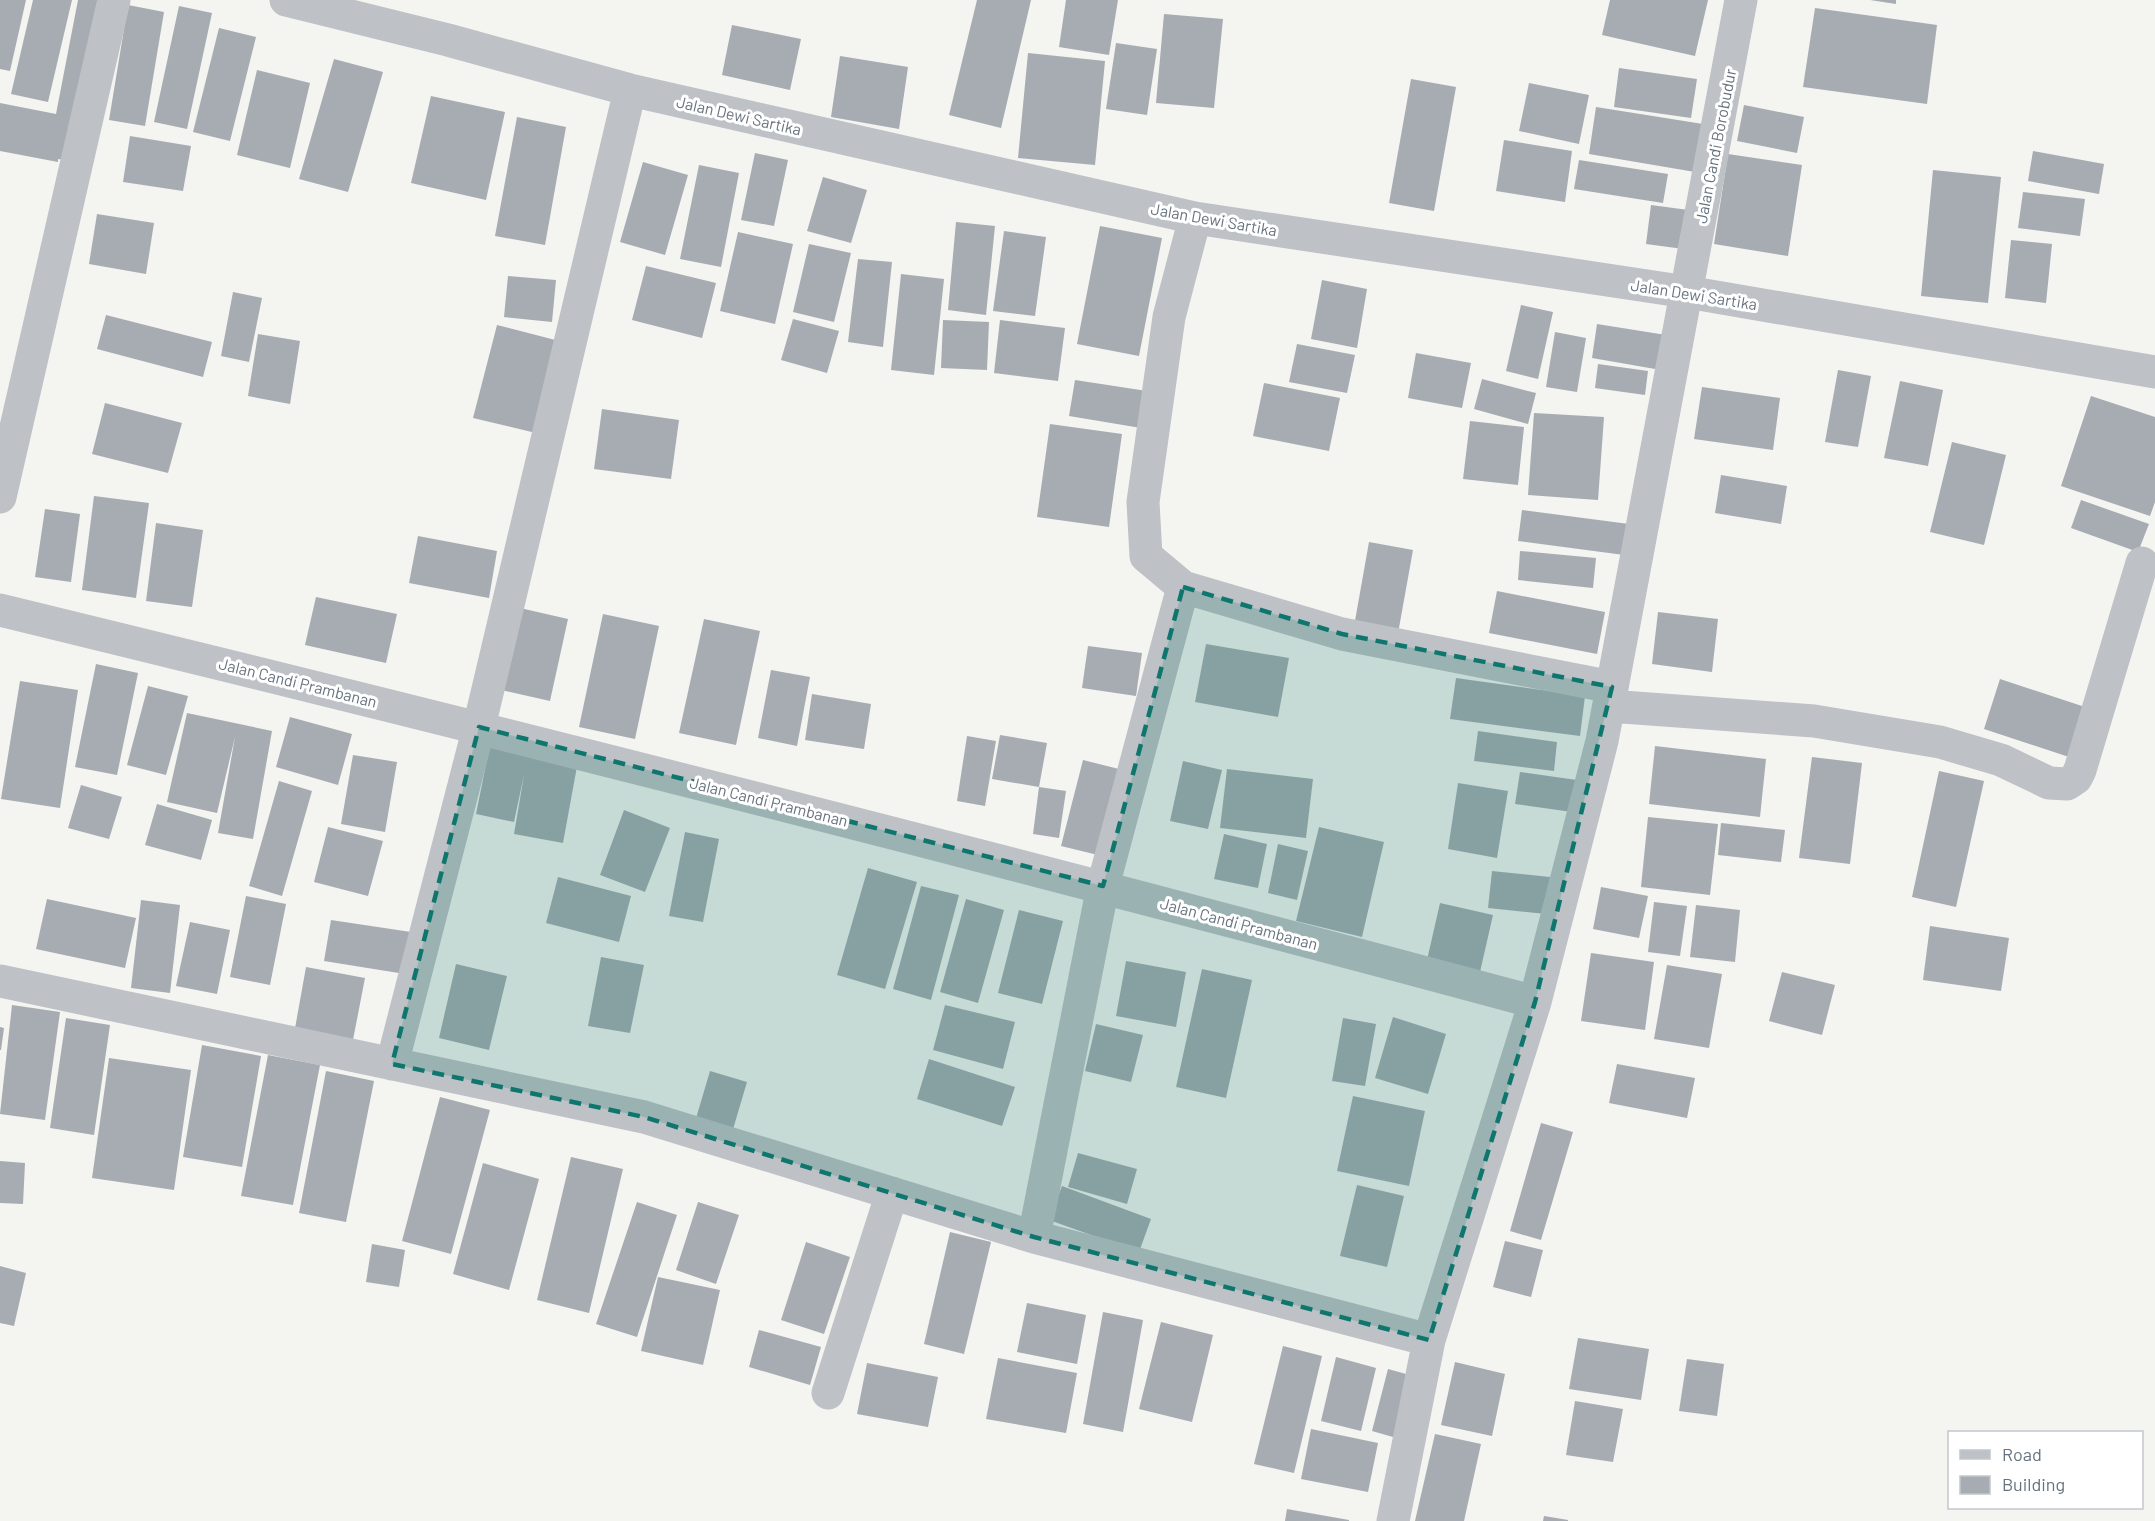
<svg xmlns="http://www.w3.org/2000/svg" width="2155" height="1521" font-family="Barlow,sans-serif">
  <rect width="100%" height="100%" fill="#f4f4f1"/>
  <!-- building -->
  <path fill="#a6acb1" d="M0,0H26L10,71L0,69Z
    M33,0H72L48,102L11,94Z
    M78,0H107L76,162L58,159V162L0,151V103L56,114Z
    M977,0H1031L1001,128L949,115Z
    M1066,0H1118L1109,55L1059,47Z
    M1610,0H1708L1695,56L1602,35Z
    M1870,0H1896V4Z
    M128,5L164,12L145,126L109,120Z
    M179,6L212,13L187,129L154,122Z
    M1815,8L1937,25L1927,104L1803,87Z
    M1164,14L1223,19L1214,108L1156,103Z
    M732,25L801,39L790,90L722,75Z
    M219,28L256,37L230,141L193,132Z
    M1116,43L1157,49L1147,115L1106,109Z
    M1028,53L1105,61L1095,165L1018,158Z
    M840,56L908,67L899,129L831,117Z
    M334,59L383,72L348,192L299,179Z
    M1619,68L1697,79L1691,118L1614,107Z
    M257,70L310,83L290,168L237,155Z
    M1411,79L1456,87L1434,211L1389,203Z
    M1529,83L1589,95L1579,144L1519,131Z
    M431,96L505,112L486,200L411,183Z
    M1744,105L1804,117L1797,153L1737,141Z
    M1596,107L1703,124L1695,172L1589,154Z
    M517,117L566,127L545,245L495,236Z
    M130,136L191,146L183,191L123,182Z
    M1504,140L1572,151L1565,202L1496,191Z
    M2033,151L2104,164L2099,194L2028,181Z
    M755,153L788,160L774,226L741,220Z
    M1728,154L1802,165L1788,256L1714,244Z
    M1579,160L1668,174L1663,203L1574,189Z
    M643,162L688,175L665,255L620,242Z
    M699,165L739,173L721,267L680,259Z
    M1933,170L2001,177L1988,303L1921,296Z
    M823,177L867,190L851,243L807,231Z
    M2023,192L2085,199L2080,236L2018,228Z
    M1651,205L1696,211L1691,250L1646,244Z
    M97,214L154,223L146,274L89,264Z
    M956,222L995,226L986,315L948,310Z
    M1100,226L1162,238L1139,356L1077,344Z
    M1004,231L1046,237L1035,316L993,311Z
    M738,232L793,244L775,324L720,311Z
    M2011,240L2052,244L2046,303L2005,298Z
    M809,244L851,253L834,322L793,312Z
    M858,259L892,262L883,347L848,342Z
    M646,266L716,283L702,338L632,320Z
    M901,274L944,279L934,375L891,370Z
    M508,276L556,280L552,322L504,317Z
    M1322,280L1367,289L1357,348L1311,339Z
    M233,292L262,298L249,362L221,356Z
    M1521,305L1553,312L1538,379L1506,371Z
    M106,315L212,342L203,377L97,349Z
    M793,319L839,331L827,373L781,360Z
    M943,320L989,322L987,370L941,368Z
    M1000,320L1065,328L1058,381L994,373Z
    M1597,324L1666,335L1661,370L1592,358Z
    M497,325L563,342L540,434L473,418Z
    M1555,332L1586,338L1577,392L1546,387Z
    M258,334L300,341L290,404L248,396Z
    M1297,344L1355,355L1347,393L1289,382Z
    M1416,353L1471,363L1462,408L1408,398Z
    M1598,364L1648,371L1645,395L1595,388Z
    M1838,370L1871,376L1858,447L1825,442Z
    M1482,379L1536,393L1528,424L1474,409Z
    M1075,380L1147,391L1141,428L1069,416Z
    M1900,381L1943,390L1928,466L1884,458Z
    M1264,383L1340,398L1329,451L1253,436Z
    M1702,387L1780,398L1773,450L1694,439Z
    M2091,396L2155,417V502L2150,516L2061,486Z
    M105,403L182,423L168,473L92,454Z
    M602,409L679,420L671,479L594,469Z
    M1534,413L1604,417L1598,500L1528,495Z
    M1470,421L1524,427L1518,485L1463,479Z
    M1050,424L1122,434L1109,527L1037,517Z
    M1952,442L2006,455L1984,545L1930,532Z
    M1721,475L1787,486L1781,524L1715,513Z
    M94,496L149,503L136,598L82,590Z
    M2081,500L2149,524L2138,552L2071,528Z
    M45,509L80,514L71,582L35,577Z
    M1522,510L1629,524L1624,555L1518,541Z
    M156,523L203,530L192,607L146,601Z
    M418,536L497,551L489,598L409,583Z
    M1369,542L1413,550L1397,639L1353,632Z
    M1520,551L1596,558L1593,588L1518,580Z
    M1497,591L1605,612L1597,654L1489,633Z
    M316,597L397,614L386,663L305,645Z
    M520,608L568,619L550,701L501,690Z
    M1658,612L1718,619L1712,672L1652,664Z
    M603,614L659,626L635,739L579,727Z
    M704,619L760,631L736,745L679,733Z
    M1206,644L1289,658L1278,717L1195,702Z
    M1088,646L1142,653L1136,696L1082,688Z
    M96,664L138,673L117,775L75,767Z
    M771,670L810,677L797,746L758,738Z
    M1456,678L1585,696L1580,736L1450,719Z
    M2000,679L2091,709L2075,759L1984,729Z
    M20,681L78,690L60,808L1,799Z
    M148,686L188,696L166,775L127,765Z
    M812,694L871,704L864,749L805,740Z
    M187,713L272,731L253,839L218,833L235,737L217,813L167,802Z
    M290,717L352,734L338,785L276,767Z
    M1478,731L1557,742L1554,771L1474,761Z
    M1000,735L1047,743L1039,787L1066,791L1059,838L1033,834L1039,787L992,779Z
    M967,736L996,741L985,806L957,801Z
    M490,745L578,761L563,843L514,834L524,775L514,822L476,814Z
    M1655,746L1766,759L1760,817L1649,804Z
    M353,755L397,762L385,832L341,824Z
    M1812,757L1862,763L1850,864L1799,858Z
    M1083,760L1127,771L1106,857L1061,846Z
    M1183,761L1222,770L1208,829L1170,821Z
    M1227,769L1313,779L1306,838L1220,828Z
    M1939,771L1984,781L1956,907L1912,897Z
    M1520,772L1584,781L1579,813L1515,804Z
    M279,781L312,791L282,896L249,886Z
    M1458,783L1508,791L1497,858L1448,849Z
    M81,785L122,797L109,839L68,828Z
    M157,804L212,820L201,860L145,845Z
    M624,810L670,828L645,892L600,875Z
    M1648,817L1718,824L1710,895L1641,887Z
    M1721,823L1785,830L1781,862L1718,855Z
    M328,827L383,841L368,896L314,882Z
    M1319,827L1384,842L1362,937L1296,921Z
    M685,832L719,839L703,922L669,916Z
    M1224,834L1267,844L1258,888L1214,879Z
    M1278,844L1308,851L1297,900L1268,893Z
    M868,868L917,882L885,989L837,975Z
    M1492,871L1550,877L1546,914L1488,908Z
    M558,877L631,896L619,942L546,923Z
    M921,886L959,895L931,1000L893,989Z
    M1601,887L1648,896L1639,938L1593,929Z
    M246,896L286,904L270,985L230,977Z
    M47,899L136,918L125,968L36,949Z
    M966,899L1004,910L978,1003L940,992Z
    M141,900L180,905L170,993L131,988Z
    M1654,902L1687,906L1680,956L1648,952Z
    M1440,903L1493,915L1480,972L1427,960Z
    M1696,905L1740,910L1735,962L1690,957Z
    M1019,910L1063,921L1042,1004L998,993Z
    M331,920L411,932L405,974L324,961Z
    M190,922L230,930L217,994L176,986Z
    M1930,926L2009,938L2001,991L1923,980Z
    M1591,953L1654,962L1645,1030L1581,1021Z
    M601,957L644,965L630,1033L588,1026Z
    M1126,961L1186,972L1176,1027L1116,1016Z
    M456,964L507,976L489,1050L439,1038Z
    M1667,965L1722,974L1709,1048L1654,1039Z
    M306,967L365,978L352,1045L294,1034Z
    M1202,969L1252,980L1226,1098L1176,1087Z
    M1782,972L1835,985L1822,1035L1769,1021Z
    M12,1005L60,1012L45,1120L0,1114Z
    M945,1005L1015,1022L1003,1069L933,1050Z
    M1393,1017L1446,1034L1428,1094L1375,1078Z
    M66,1018L110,1025L94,1135L50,1128Z
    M1343,1018L1376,1024L1365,1086L1332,1081Z
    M1096,1024L1143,1035L1131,1082L1085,1071Z
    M0,1027L4,1028L1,1050H0Z
    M202,1045L261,1056L242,1167L183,1157Z
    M268,1055L320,1065L293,1205L241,1196Z
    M109,1058L191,1070L174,1190L92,1178Z
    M929,1059L1015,1087L1002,1126L917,1099Z
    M1617,1064L1695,1078L1687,1118L1609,1103Z
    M326,1071L374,1081L346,1222L299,1213Z
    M710,1071L747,1082L731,1136L694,1125Z
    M1353,1096L1425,1111L1409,1186L1337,1171Z
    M440,1097L490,1110L451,1254L402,1241Z
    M1541,1123L1573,1132L1541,1240L1510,1231Z
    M1078,1153L1137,1169L1127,1204L1068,1187Z
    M571,1157L623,1169L589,1313L537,1300Z
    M0,1161L25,1163L23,1204L0,1203Z
    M483,1163L539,1179L509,1290L453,1274Z
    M1357,1185L1404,1196L1387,1267L1340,1256Z
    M1062,1186L1151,1219L1139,1252L1049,1220Z
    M637,1202L677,1215L637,1337L596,1324Z
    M698,1202L739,1215L716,1284L676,1270Z
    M950,1232L991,1242L964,1354L924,1344Z
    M1505,1241L1543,1250L1531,1297L1493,1287Z
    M806,1242L850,1257L824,1334L781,1320Z
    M372,1244L405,1250L399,1287L366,1282Z
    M0,1266L26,1273L14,1326L0,1323Z
    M658,1277L720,1290L703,1365L641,1351Z
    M1027,1303L1086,1315L1077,1364L1017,1352Z
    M1103,1312L1143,1320L1123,1432L1083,1424Z
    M1161,1322L1213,1335L1192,1422L1139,1409Z
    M759,1330L821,1347L810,1385L749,1367Z
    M1578,1338L1649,1349L1641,1400L1569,1389Z
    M1283,1346L1322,1356L1294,1473L1254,1464Z
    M1336,1357L1376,1368L1361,1431L1321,1421Z
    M998,1358L1077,1373L1066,1433L986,1419Z
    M1687,1359L1724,1364L1717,1416L1679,1411Z
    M1455,1362L1505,1374L1492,1436L1441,1425Z
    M867,1363L938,1377L928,1427L857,1414Z
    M1388,1369L1417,1377L1400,1439L1372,1431Z
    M1575,1401L1623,1409L1613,1462L1566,1455Z
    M1311,1429L1378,1443L1368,1492L1301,1479Z
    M1435,1434L1481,1444L1464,1521H1415Z
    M1287,1509L1349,1520V1521H1285Z
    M1544,1516L1568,1520V1521H1543Z"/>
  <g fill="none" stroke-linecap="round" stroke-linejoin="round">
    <!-- minor -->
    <path stroke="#bec1c5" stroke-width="33" d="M286,0L448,40L630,90L1195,218L1687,292L2155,372
      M1195,218L1169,317L1143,502L1146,556L1183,587L1342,634L1612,687
      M0,497L114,0
      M0,610C513,735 1025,865 1535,1002
      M1609,706L1814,721L1940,742L2001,760L2049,783L2067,784L2076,778L2080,770L2142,563
      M0,981L644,1117L1034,1237L1429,1340
      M392,1064L479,727L630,90
      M1034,1237L1103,886L1183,587
      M828,1393L892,1193
      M1393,1521L1429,1340L1535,1002L1602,741L1741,0"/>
  </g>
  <!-- marked area -->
  <path fill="#0f766e" fill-opacity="0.2" stroke="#0f766e" stroke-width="4.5" stroke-dasharray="12 8" stroke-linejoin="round" d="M1183,587L1342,634L1612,687L1535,1002L1429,1340L1034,1237L644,1117L392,1064L479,727L1103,886Z"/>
  <g text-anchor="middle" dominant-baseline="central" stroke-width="6" stroke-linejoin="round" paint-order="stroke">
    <!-- street labels -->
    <g font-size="16" fill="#66737f" stroke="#fff">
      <text transform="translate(739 115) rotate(13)">Jalan Dewi Sartika</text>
      <text transform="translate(1715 146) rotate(-79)">Jalan Candi Borobudur</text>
      <text transform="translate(1214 219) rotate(10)">Jalan Dewi Sartika</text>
      <text transform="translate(1694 294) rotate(9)">Jalan Dewi Sartika</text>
      <text transform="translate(298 682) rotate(14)">Jalan Candi Prambanan</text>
      <text transform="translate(769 801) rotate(14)">Jalan Candi Prambanan</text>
      <text transform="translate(1239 923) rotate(15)">Jalan Candi Prambanan</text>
    </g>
  </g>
  <!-- legend -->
  <rect x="1948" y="1431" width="195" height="78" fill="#ffffff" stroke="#c2c7cc" stroke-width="1.5"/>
  <rect x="1960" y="1450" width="30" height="9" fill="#bec1c5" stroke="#c2c7cc" stroke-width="1.5"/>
  <text x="2002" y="1461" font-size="18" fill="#66737f">Road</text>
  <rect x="1960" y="1476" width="30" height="18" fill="#a6acb1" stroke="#c2c7cc" stroke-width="1.5"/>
  <text x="2002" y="1491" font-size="18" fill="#66737f">Building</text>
</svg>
